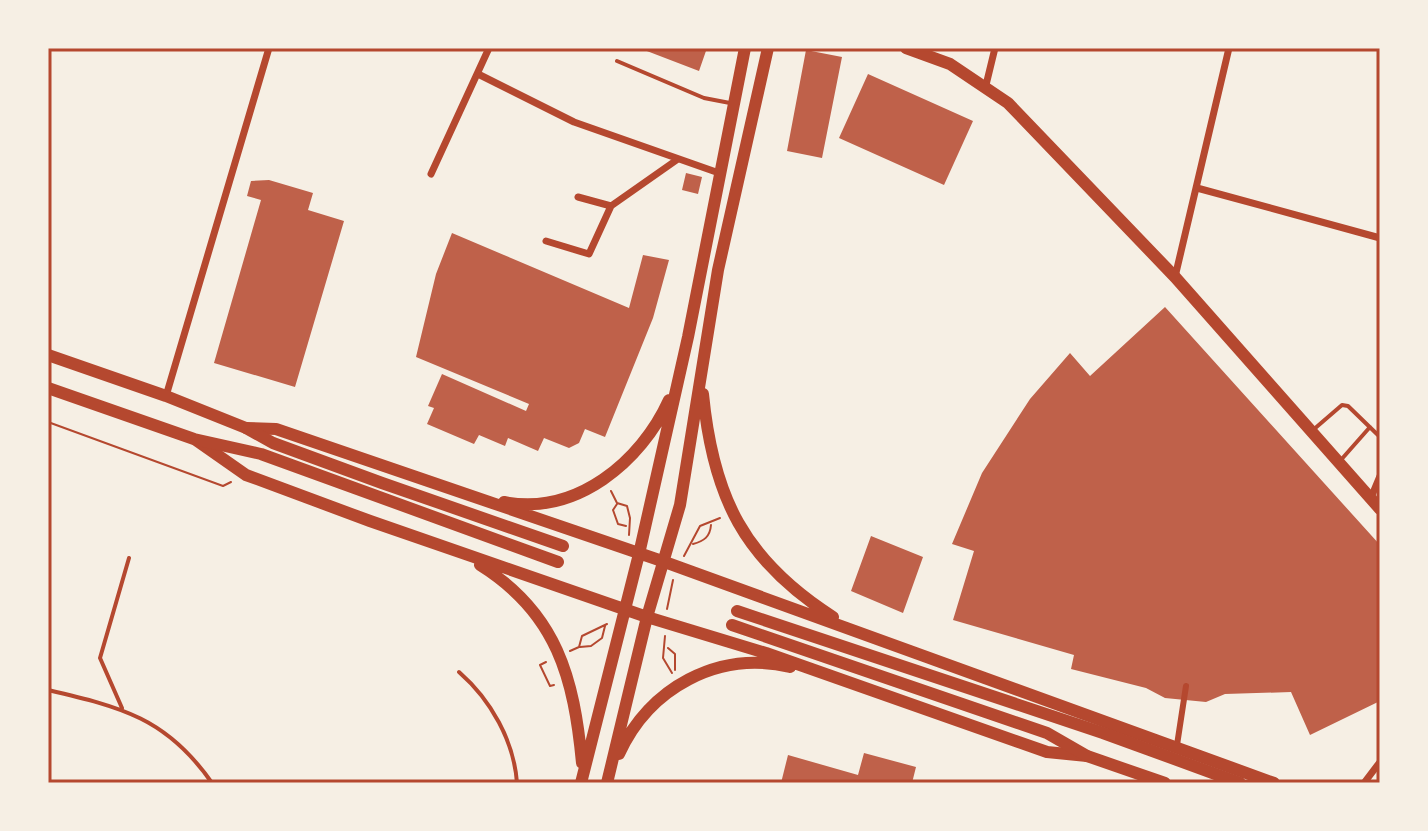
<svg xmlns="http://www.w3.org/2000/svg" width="1428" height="831" font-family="'Times New Roman',serif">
  <rect width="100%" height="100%" fill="#f6efe4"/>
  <!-- building -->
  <path fill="#bf614a" d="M639,48H707L699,71Z
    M806,50L842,57L822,158L787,151Z
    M868,74L973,121L944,185L839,138Z
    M686,173L702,177L698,194L682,190Z
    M269,180L313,193L308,210L344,221L295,387L214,363L261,200L247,196L251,181Z
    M452,233L629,308L643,255L669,260L653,318L605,437L585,429L579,443L569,448L544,438L538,451L508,438L505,446L479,435L474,444L427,424L434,408L428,406L442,374L526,411L529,404L416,357L436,274Z
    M1165,307L1380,545V701L1310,735L1291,692L1225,694L1206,702L1165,698L1146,688L1071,669L1074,655L953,620L974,551L952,544L982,473L1030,399L1070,353L1090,376Z
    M871,536L923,557L903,613L851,591Z
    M864,753L916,767L912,783H781L788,755L858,775Z"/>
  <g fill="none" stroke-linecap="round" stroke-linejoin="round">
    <!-- path -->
    <path stroke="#b5482f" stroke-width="2" d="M48,422L223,486L231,482
      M611,491L617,503L627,506L630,518L629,535
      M617,504L613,510L618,524L626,526
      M693,544C704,541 710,537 711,525
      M684,556L700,526L720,518
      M667,609L673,580
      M665,636L663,658L672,673
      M580,647L591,646L602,638L605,626
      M668,648L675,654V670
      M570,651L579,647L582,636L607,624
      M546,662L540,665L550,686L554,685"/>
    <!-- service -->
    <path stroke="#b5482f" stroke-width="4" d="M617,61L704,98L730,103
      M1313,430L1342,405L1348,406L1380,437
      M1340,461L1370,427
      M459,672C491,700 514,741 517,783
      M48,690C121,707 167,718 212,783
      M122,708L100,658L129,558"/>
    <!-- pedestrian -->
    <path stroke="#b5482f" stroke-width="6" d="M1177,745L1186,686"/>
    <!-- minor -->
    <path stroke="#b5482f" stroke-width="7" d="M478,74L574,122L719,173
      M986,85L995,48
      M431,174L489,48
      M1197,188L1380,238
      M578,197L611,206
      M546,241L589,254L611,206L678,159
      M1175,277L1229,48
      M166,396L269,48
      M1370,500L1380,476
      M1364,783L1380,762"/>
    <!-- primary -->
    <path stroke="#b5482f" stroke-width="12" d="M906,48L950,64L1008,103L1175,277L1380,509
      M703,394C713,497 744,560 833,617
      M246,428L276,429L662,561L1274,783
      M196,440L246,475L370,521L647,617L766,653L1047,752L1087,756
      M504,502C576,516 641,462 669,400
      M480,565C557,613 574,678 582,763
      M619,754C649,688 718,650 790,667
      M581,783L639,554L688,337L745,48
      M607,783L647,617L680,505L718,270L768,48"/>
    <!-- trunk -->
    <path stroke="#b5482f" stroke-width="12" d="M48,355L166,396L246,428L273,443L382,483L563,546
      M48,388L194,439L261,454L558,562
      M737,611L1103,733L1240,783
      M732,625L1047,733L1087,756L1165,783"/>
  </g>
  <!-- border -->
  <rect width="1428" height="831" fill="none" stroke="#f6efe4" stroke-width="100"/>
  <rect x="50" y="50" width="1328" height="731" fill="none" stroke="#b5482f" stroke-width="3"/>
</svg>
